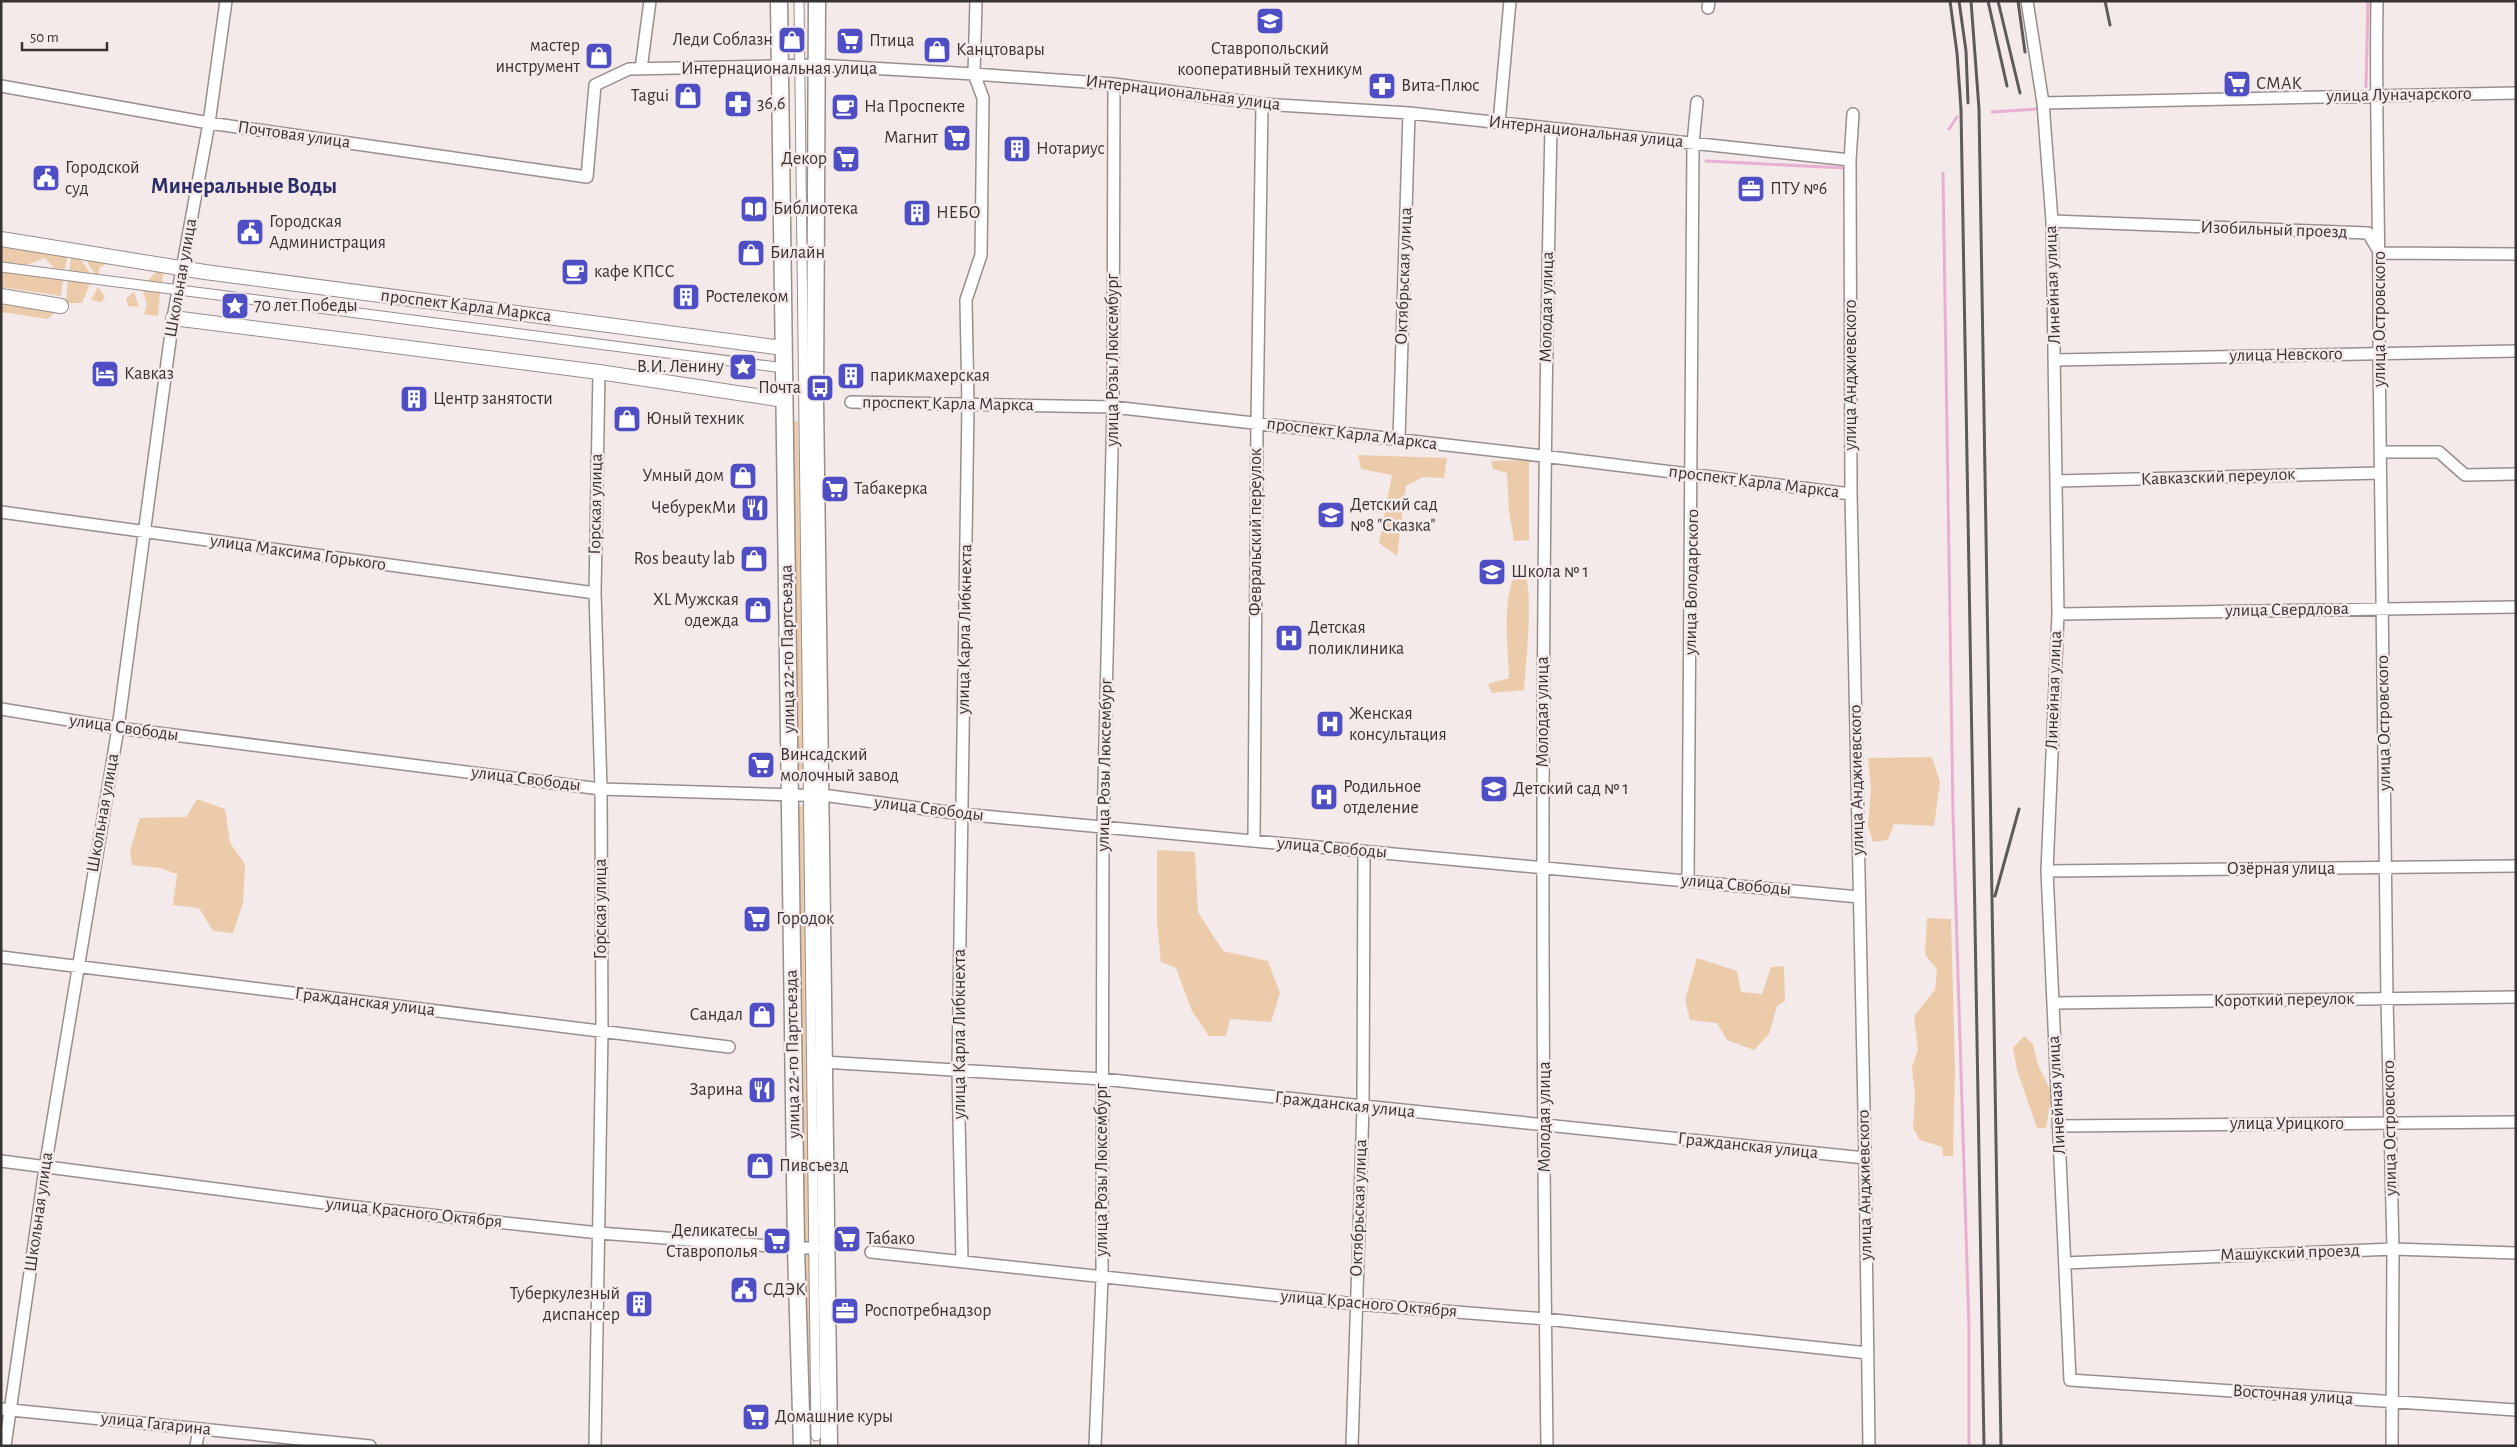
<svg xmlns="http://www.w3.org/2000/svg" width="2517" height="1447" font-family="'Alegreya Sans',sans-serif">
  <rect width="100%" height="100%" fill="#f4eae9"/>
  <!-- green -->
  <path fill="#eccbaa" d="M1,243L68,253L65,269L54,268L45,258L26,265L1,262Z
    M72,252H76L90,273L69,271Z
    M82,254L110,262L100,267L98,274L96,276Z
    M165,268L161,285L146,282L159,269Z
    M1,271L63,279L61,296L1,287Z
    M68,279L90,283L82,303H66Z
    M98,287L105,297L101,302L91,300Z
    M143,291L160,292L158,316L144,314L147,305Z
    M134,292L139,307L128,306L126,299Z
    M1,299L53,309L54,313L48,319L1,312Z
    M791,421H798L804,786L796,775Z
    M1358,455L1447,458L1444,478L1423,477L1406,486L1397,556L1379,543L1392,475L1361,469Z
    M1529,460V540L1514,541L1509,511L1507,473L1493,469L1491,461Z
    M1522,562C1535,591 1526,657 1524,690L1492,693L1488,684L1509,678C1508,643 1500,590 1522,562Z
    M1932,757L1940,782L1934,826L1894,824L1888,840L1873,842L1868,826L1871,787L1868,758Z
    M197,799L225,809L230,843L245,864L243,903L233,933L213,931L199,908L173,905L177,874L160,868L132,865L130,850L140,818L186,817Z
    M804,803L810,1241L804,1242L798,809Z
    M1157,850L1195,852L1198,912L1223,951L1268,961L1280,993L1271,1022L1230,1019L1226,1036H1209L1192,1011L1176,968L1161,962L1157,923Z
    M1927,918L1951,919L1955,1068L1953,1156H1943L1942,1147L1920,1140L1913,1128L1915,1096L1912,1067L1918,1049L1914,1016L1935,990L1937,969L1925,955Z
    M1697,958L1737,971L1741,992L1762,994L1771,967L1784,966L1785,1001L1777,1006L1769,1034L1754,1050L1727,1040L1717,1023L1690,1020L1685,1000Z
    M2024,1036L2033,1044L2038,1065L2052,1093L2046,1128H2037L2017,1070L2013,1048Z
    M810,1249L813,1435L807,1438L803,1250Z"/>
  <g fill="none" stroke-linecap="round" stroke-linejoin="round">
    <!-- stream -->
    <path stroke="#e8afd2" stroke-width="3" d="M2366,87L2368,1
      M1992,112L2036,109
      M1949,129L1957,117
      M1706,161L1845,168
      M1943,173L1953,814L1969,1328V1446"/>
    <defs>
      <path id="pedestrian" d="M799,1L816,1436
        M1,267L784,368"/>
      <path id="minor" d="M2027,1L2043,103L2052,221L2058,614L2047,871L2070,1380L2516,1410
        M2377,1C2375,119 2380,236 2379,353L2387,999L2393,1249L2392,1446
        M1708,8L1709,1
        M641,69L650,1
        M1,86L209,123L587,177L595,85L629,69L817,65L974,74L1114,84L1262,104L1409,113L1850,160
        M2043,103L2516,93
        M1853,114L1850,160L1851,494L1865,1158L1869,1446
        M1499,123L1510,1
        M2052,221L2368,233L2380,253L2516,254
        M2055,360L2516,351
        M851,402L1113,407L1543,456L1851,494
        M1399,439L1409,113
        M2380,452H2439L2465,475L2516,474
        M2056,481L2380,473
        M1,512L595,593
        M2058,614L2516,607
        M1,709L118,728L601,789L830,796L962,814L1859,897
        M1254,841L1257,423L1262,104
        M2047,871L2516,866
        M1688,881L1693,143L1697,102
        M1,957L729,1047
        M2053,1003L2516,997
        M823,1062L1102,1079L1865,1158
        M2058,1126L2516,1122
        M1,1161L347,1206L599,1233L796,1248H827
        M871,1252L1356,1304L1545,1319L1868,1353
        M962,1261L958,1070L968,405L966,300L981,255L983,98L974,74L976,1
        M2065,1263L2393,1249L2516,1253
        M1,1409L370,1446
        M5,1446L45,1168L118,728L173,318L209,123L226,1
        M196,1446L199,1429
        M595,1446L602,1031L601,789L595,593L599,372
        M1095,1446L1102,1278L1103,827L1113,407L1114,84
        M1352,1446L1363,1107L1364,851
        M1547,1446C1541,1006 1541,567 1551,128"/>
      <path id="tertiary" d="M1,239L205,272L783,348
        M1,296L61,306
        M173,318L599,372L784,400"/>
      <path id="secondary" d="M779,1L796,1248L802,1446
        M817,1L815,399L829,1446"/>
    </defs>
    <!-- pedestrian casing -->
    <use href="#pedestrian" stroke="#978e8d" stroke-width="11"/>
    <!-- minor casing -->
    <use href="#minor" stroke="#978e8d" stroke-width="14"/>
    <!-- tertiary casing -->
    <use href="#tertiary" stroke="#978e8d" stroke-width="16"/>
    <!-- secondary casing -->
    <use href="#secondary" stroke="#978e8d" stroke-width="19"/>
    <!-- pedestrian -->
    <use href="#pedestrian" stroke="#fff" stroke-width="9"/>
    <!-- minor -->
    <use href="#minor" stroke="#fff" stroke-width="11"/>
    <!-- tertiary -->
    <use href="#tertiary" stroke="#fff" stroke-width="14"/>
    <!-- secondary -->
    <use href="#secondary" stroke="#fff" stroke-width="16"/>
    <!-- rail -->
    <path stroke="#5f5a5a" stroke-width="3" d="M1950,1L1957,53L1961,109L1984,1446
      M1959,1L1966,51L1968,103
      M1971,1L1979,109L2001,1446
      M1988,1L2007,86
      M1998,1L2020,93
      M2018,1L2025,52
      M2105,1L2110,25
      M1995,896L2019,809"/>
  </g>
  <!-- icons -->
  <defs>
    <symbol id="university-square" viewBox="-11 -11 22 22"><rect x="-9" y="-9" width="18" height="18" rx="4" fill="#4f4ec5" stroke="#f4eae9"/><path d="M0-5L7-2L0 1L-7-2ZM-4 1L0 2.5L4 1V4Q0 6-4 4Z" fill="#fff"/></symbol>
    <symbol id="shop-square" viewBox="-11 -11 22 22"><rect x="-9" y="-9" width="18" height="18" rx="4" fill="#4f4ec5" stroke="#f4eae9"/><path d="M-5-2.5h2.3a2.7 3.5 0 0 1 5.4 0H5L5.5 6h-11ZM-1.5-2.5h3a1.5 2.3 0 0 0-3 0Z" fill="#fff"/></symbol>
    <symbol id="supermarket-square" viewBox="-11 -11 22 22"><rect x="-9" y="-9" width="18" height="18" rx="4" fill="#4f4ec5" stroke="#f4eae9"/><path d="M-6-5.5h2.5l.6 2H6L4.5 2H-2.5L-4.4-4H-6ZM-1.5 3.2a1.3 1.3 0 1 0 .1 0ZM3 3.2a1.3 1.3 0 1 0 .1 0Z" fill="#fff"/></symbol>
    <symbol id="pharmacy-square" viewBox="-11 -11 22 22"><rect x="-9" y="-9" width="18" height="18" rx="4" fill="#4f4ec5" stroke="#f4eae9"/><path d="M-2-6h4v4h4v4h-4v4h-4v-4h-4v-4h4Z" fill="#fff"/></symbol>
    <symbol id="cafe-square" viewBox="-11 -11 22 22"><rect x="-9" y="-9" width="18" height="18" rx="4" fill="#4f4ec5" stroke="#f4eae9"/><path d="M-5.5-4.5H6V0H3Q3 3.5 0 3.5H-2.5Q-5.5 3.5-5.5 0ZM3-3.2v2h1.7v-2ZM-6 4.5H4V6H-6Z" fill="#fff"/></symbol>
    <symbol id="building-square" viewBox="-11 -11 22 22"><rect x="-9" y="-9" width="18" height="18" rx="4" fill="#4f4ec5" stroke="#f4eae9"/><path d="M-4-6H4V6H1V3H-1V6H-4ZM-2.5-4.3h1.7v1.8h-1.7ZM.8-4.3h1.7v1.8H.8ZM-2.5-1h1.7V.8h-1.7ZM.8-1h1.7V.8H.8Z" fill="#fff"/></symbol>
    <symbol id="civic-square" viewBox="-11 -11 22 22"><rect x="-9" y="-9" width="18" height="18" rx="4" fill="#4f4ec5" stroke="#f4eae9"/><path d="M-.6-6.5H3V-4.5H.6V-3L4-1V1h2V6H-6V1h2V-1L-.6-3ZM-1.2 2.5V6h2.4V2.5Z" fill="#fff"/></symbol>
    <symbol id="office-square" viewBox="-11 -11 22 22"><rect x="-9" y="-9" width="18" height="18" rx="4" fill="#4f4ec5" stroke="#f4eae9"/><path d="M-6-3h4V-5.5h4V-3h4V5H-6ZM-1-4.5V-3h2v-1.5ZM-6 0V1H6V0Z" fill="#fff"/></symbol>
    <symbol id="library-square" viewBox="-11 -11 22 22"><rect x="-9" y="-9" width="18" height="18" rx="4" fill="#4f4ec5" stroke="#f4eae9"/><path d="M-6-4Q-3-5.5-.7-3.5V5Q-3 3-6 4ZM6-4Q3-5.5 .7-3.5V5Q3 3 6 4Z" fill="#fff"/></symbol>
    <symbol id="sight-square" viewBox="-11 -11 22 22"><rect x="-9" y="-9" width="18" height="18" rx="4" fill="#4f4ec5" stroke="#f4eae9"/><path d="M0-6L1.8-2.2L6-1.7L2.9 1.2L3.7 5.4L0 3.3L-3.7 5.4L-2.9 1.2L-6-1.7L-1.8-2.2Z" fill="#fff"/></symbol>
    <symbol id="hotel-square" viewBox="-11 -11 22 22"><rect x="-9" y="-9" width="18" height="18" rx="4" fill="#4f4ec5" stroke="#f4eae9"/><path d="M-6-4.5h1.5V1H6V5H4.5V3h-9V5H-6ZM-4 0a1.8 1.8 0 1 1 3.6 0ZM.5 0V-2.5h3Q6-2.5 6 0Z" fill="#fff"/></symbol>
    <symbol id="bus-square" viewBox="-11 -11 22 22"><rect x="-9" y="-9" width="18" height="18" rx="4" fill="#4f4ec5" stroke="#f4eae9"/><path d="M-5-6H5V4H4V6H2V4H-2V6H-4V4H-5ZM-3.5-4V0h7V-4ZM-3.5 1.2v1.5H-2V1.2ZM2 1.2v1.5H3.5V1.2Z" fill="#fff"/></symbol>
    <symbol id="restaurant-square" viewBox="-11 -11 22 22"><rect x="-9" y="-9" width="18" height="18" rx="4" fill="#4f4ec5" stroke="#f4eae9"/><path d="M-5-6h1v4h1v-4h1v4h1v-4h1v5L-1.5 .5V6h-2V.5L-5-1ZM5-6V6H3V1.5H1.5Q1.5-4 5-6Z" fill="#fff"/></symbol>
    <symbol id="school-square" viewBox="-11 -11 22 22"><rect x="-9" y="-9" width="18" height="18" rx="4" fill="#4f4ec5" stroke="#f4eae9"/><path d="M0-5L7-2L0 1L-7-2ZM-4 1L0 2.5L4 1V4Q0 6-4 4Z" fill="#fff"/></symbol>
    <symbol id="hospital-square" viewBox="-11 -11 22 22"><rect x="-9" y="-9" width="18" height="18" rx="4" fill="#4f4ec5" stroke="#f4eae9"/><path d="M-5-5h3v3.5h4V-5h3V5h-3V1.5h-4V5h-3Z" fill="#fff"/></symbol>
  </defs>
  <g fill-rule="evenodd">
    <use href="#university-square" x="1254" y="5" width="32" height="32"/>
    <use href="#shop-square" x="776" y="24" width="32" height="32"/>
    <use href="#supermarket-square" x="834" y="25" width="32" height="32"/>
    <use href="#shop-square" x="921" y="34" width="32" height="32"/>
    <use href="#shop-square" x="583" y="40" width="32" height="32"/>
    <use href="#supermarket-square" x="2221" y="68" width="32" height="32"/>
    <use href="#pharmacy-square" x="1366" y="70" width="32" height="32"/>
    <use href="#shop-square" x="672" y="80" width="32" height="32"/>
    <use href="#pharmacy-square" x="722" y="88" width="32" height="32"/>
    <use href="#cafe-square" x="829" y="91" width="32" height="32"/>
    <use href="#supermarket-square" x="941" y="122" width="32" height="32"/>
    <use href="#building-square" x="1001" y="133" width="32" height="32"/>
    <use href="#supermarket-square" x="830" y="143" width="32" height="32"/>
    <use href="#civic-square" x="30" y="162" width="32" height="32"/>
    <use href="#office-square" x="1735" y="173" width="32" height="32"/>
    <use href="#library-square" x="738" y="193" width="32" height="32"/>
    <use href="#building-square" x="901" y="197" width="32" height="32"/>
    <use href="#civic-square" x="234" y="216" width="32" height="32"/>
    <use href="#shop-square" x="735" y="237" width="32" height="32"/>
    <use href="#cafe-square" x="559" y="256" width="32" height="32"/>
    <use href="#building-square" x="670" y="281" width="32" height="32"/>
    <use href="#sight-square" x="219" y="290" width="32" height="32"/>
    <use href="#sight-square" x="727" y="351" width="32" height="32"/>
    <use href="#hotel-square" x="89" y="358" width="32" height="32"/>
    <use href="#building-square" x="835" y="360" width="32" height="32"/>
    <use href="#bus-square" x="804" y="372" width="32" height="32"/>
    <use href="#building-square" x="398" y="383" width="32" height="32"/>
    <use href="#shop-square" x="611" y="403" width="32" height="32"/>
    <use href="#shop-square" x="727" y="460" width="32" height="32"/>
    <use href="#supermarket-square" x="819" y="473" width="32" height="32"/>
    <use href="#restaurant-square" x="739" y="492" width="32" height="32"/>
    <use href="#school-square" x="1315" y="499" width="32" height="32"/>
    <use href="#shop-square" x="738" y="543" width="32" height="32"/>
    <use href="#school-square" x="1476" y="556" width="32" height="32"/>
    <use href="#shop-square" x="742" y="594" width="32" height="32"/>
    <use href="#hospital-square" x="1273" y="622" width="32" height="32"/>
    <use href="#hospital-square" x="1314" y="708" width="32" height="32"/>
    <use href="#supermarket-square" x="745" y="749" width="32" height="32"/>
    <use href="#school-square" x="1478" y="773" width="32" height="32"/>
    <use href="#hospital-square" x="1308" y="781" width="32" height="32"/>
    <use href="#supermarket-square" x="741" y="903" width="32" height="32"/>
    <use href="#shop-square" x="746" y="999" width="32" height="32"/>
    <use href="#restaurant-square" x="746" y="1074" width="32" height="32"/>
    <use href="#shop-square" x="744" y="1150" width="32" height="32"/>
    <use href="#supermarket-square" x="831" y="1223" width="32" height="32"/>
    <use href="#supermarket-square" x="761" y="1225" width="32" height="32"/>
    <use href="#civic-square" x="728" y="1274" width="32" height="32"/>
    <use href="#building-square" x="623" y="1288" width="32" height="32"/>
    <use href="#office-square" x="829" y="1295" width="32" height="32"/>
    <use href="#supermarket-square" x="740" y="1401" width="32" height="32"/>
  </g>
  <g text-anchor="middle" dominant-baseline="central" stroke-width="5" stroke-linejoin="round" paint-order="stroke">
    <!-- poi labels -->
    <g font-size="18" fill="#373333" stroke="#f4eae9" text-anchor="start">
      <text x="773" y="40" text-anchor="end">Леди Соблазн</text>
      <text x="869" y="41">Птица</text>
      <text x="580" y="46" text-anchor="end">мастер<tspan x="580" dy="21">инструмент</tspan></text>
      <text x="1270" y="49" text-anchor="middle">Ставропольский<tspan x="1270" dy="21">кооперативный техникум</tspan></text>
      <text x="956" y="50">Канцтовары</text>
      <text x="2256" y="84">СМАК</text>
      <text x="1401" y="86">Вита-Плюс</text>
      <text x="669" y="96" text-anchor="end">Tagui</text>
      <text x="757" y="104">36,6</text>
      <text x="864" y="107">На Проспекте</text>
      <text x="938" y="138" text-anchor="end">Магнит</text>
      <text x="1036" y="149">Нотариус</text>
      <text x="827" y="159" text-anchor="end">Декор</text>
      <text x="65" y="168">Городской<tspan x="65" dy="21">суд</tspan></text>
      <text x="1770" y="189">ПТУ №6</text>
      <text x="773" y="209">Библиотека</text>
      <text x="936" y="213">НЕБО</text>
      <text x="269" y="222">Городская<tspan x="269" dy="21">Администрация</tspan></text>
      <text x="770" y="253">Билайн</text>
      <text x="594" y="272">кафе КПСС</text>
      <text x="705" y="297">Ростелеком</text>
      <text x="254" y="306">70 лет Победы</text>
      <text x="724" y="367" text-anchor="end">В.И. Ленину</text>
      <text x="124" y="374">Кавказ</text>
      <text x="870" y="376">парикмахерская</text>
      <text x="801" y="388" text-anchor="end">Почта</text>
      <text x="433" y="399">Центр занятости</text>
      <text x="646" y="419">Юный техник</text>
      <text x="724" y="476" text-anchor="end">Умный дом</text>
      <text x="854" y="489">Табакерка</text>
      <text x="1350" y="505">Детский сад<tspan x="1350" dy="21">№8 "Сказка"</tspan></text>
      <text x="736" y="508" text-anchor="end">ЧебурекМи</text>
      <text x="735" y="559" text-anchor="end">Ros beauty lab</text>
      <text x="1511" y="572">Школа № 1</text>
      <text x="739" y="600" text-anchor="end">XL Мужская<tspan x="739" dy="21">одежда</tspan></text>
      <text x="1308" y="628">Детская<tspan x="1308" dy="21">поликлиника</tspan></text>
      <text x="1349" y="714">Женская<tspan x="1349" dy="21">консультация</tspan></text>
      <text x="780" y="755">Винсадский<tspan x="780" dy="21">молочный завод</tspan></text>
      <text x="1343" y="787">Родильное<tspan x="1343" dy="21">отделение</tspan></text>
      <text x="1513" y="789">Детский сад № 1</text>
      <text x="776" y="919">Городок</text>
      <text x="743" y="1015" text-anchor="end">Сандал</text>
      <text x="743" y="1090" text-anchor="end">Зарина</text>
      <text x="779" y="1166">Пивсъезд</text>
      <text x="758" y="1231" text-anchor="end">Деликатесы<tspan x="758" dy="21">Ставрополья</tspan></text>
      <text x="866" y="1239">Табако</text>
      <text x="763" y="1290">СДЭК</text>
      <text x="620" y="1294" text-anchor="end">Туберкулезный<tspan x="620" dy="21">диспансер</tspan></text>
      <text x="864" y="1311">Роспотребнадзор</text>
      <text x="775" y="1417">Домашние куры</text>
    </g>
    <!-- street labels -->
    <g font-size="18" fill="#373333" stroke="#f4eae9">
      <text x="779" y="69">Интернациональная улица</text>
      <text transform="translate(1183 93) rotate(7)">Интернациональная улица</text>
      <text transform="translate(2399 95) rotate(-1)">улица Луначарского</text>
      <text transform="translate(1586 132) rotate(6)">Интернациональная улица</text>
      <text transform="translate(294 135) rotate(8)">Почтовая улица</text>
      <text transform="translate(2274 230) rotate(2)">Изобильный проезд</text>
      <text transform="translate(1404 276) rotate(-88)">Октябрьская улица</text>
      <text transform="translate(181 278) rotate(-80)">Школьная улица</text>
      <text transform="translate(2053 285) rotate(-92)">Линейная улица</text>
      <text transform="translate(466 306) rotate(7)">проспект Карла Маркса</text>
      <text transform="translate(1547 307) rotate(-89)">Молодая улица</text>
      <text transform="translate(2380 319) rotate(-90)">улица Островского</text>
      <text transform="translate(2286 355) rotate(-1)">улица Невского</text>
      <text transform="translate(1113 360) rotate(-90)">улица Розы Люксембург</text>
      <text transform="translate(1851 375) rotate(-90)">улица Анджиевского</text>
      <text transform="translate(948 404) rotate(1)">проспект Карла Маркса</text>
      <text transform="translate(1352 434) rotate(7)">проспект Карла Маркса</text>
      <text transform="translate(2218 477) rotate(-2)">Кавказский переулок</text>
      <text transform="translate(1754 482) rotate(7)">проспект Карла Маркса</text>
      <text transform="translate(596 504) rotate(-89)">Горская улица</text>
      <text transform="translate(1256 532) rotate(-90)">Февральский переулок</text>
      <text transform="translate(298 553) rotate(8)">улица Максима Горького</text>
      <text transform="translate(1692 582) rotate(-89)">улица Володарского</text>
      <text transform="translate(2287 610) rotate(-1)">улица Свердлова</text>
      <text transform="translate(965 629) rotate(-89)">улица Карла Либкнехта</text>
      <text transform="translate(788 649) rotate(-91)">улица 22-го Партсъезда</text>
      <text transform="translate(2054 690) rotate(-88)">Линейная улица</text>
      <text transform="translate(1543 712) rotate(-90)">Молодая улица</text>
      <text transform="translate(2384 723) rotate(-91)">улица Островского</text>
      <text transform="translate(124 728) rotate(8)">улица Свободы</text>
      <text transform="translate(1105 765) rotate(-89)">улица Розы Люксембург</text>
      <text transform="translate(526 779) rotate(7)">улица Свободы</text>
      <text transform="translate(1857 780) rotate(-91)">улица Анджиевского</text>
      <text transform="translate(929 809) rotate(7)">улица Свободы</text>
      <text transform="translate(103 813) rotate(-80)">Школьная улица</text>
      <text transform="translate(1332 848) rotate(5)">улица Свободы</text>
      <text x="2281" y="869">Озёрная улица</text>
      <text transform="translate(1736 885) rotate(5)">улица Свободы</text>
      <text transform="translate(601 909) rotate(-90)">Горская улица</text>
      <text transform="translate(2284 1000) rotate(-1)">Короткий переулок</text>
      <text transform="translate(365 1002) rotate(7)">Гражданская улица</text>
      <text transform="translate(960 1034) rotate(-90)">улица Карла Либкнехта</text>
      <text transform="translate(793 1054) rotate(-91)">улица 22-го Партсъезда</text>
      <text transform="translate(2057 1095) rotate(-93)">Линейная улица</text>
      <text transform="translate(1345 1105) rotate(6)">Гражданская улица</text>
      <text transform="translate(1545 1117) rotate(-90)">Молодая улица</text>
      <text x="2287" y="1124">улица Урицкого</text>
      <text transform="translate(2390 1128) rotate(-91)">улица Островского</text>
      <text transform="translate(1748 1146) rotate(6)">Гражданская улица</text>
      <text transform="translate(1102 1170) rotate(-90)">улица Розы Люксембург</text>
      <text transform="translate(1865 1185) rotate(-91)">улица Анджиевского</text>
      <text transform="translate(1359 1208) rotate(-88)">Октябрьская улица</text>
      <text transform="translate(39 1212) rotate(-82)">Школьная улица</text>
      <text transform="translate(414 1213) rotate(6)">улица Красного Октября</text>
      <text transform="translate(2290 1253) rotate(-2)">Машукский проезд</text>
      <text transform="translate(1369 1304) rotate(5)">улица Красного Октября</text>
      <text transform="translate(2293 1395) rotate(4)">Восточная улица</text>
      <text transform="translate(156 1424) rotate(6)">улица Гагарина</text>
    </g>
    <!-- district labels -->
    <g font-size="22" font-weight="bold" fill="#2c2e69" stroke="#f4eae9">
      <text x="244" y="186">Минеральные Воды</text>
    </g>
  </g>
  <!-- border -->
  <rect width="2517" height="1447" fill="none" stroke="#373333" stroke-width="5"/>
  <!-- scale -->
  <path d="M22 42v8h85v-8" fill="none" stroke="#373333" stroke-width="2.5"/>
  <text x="30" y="42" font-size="15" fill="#373333" stroke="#f4eae9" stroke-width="4" paint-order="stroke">50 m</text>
</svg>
